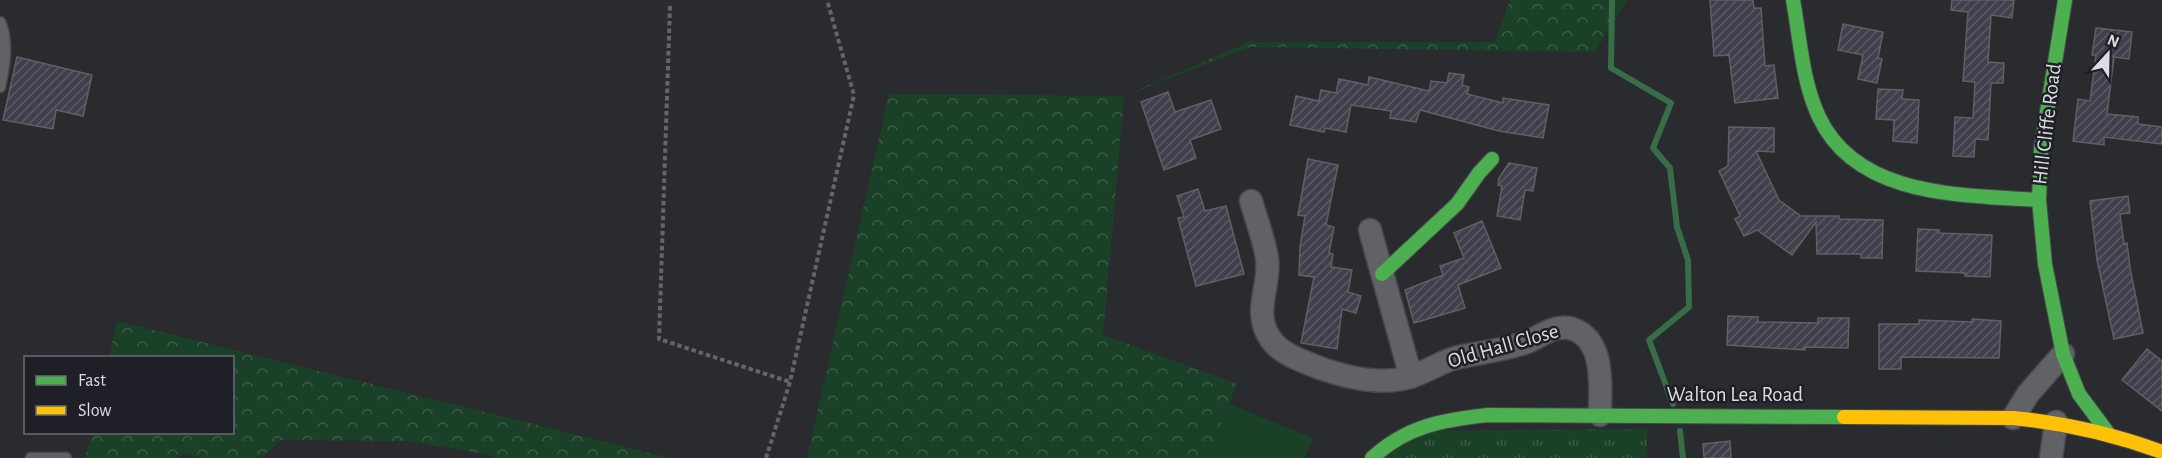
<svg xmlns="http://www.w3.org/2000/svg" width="2162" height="458" font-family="'Alegreya Sans',sans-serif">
  <defs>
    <pattern id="grass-tufts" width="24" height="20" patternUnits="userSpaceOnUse" patternTransform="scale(1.5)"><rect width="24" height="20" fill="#1a4027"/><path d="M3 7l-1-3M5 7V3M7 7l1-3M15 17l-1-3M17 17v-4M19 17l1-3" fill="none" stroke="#3b5b46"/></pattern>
    <pattern id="forest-crowns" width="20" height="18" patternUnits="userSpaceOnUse" patternTransform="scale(1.5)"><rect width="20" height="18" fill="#1a4027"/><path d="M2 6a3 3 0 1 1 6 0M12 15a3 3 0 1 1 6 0" fill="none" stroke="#3b5b46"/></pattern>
    <pattern id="building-hatch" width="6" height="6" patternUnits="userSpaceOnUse" patternTransform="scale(1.5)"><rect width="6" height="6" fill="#3f404c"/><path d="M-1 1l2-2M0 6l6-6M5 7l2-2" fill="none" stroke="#5a5b66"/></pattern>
  </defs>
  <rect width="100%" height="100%" fill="#2a2b2f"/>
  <!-- grass -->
  <path fill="url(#grass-tufts)" d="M1648,429L1646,458H1372L1409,431Z"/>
  <!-- forest -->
  <path fill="url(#forest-crowns)" d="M1510,0H1627L1595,52L1250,47L1124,96L1103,335L1237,384L1208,458H807L889,94L1124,96L1249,42H1495Z
    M117,321L670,458H496L490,455L407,441L281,440L261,458H200L183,454L180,458H85L92,433L232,432V358L109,357Z"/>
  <!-- pitch -->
  <path fill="#1a4027" d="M1229,404L1313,438L1305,458H1208Z"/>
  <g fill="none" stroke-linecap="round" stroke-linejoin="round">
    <!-- stream -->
    <path stroke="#376d47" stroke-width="6" d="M1612,0L1611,68L1671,103L1653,148L1670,168L1677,227L1688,260L1689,307L1649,340L1673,404
      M1680,431L1683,458"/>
  </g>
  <!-- building -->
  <path fill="url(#building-hatch)" stroke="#606064" stroke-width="1.5" d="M1710,0H1753L1754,8H1761L1765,66L1774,65L1778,98L1735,103L1729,55L1714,56Z
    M1952,0H2014L2012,18L1991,15L1988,62L2004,63L2003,83H1991L1988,140L1975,139L1974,157L1953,156L1955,117L1973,118L1975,82L1963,81L1968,12L1951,10Z
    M1843,24L1883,32L1878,58L1882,59L1877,83L1858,79L1863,55L1838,50Z
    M2096,28L2132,32L2129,59L2114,57L2107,114L2138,117V124L2162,127V144L2104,137V145L2073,141L2078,99L2090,101L2096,55H2092Z
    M17,57L92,75L83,116L56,110L53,129L3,120Z
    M1449,73L1464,75L1462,85L1469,87L1467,94L1503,103V98L1549,105L1543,138L1499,131L1420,110L1416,122L1390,118L1391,111L1351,105L1346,132L1325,128L1324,132L1290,125L1296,96L1319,101L1321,90L1336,93L1339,79L1368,85L1369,77L1429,91L1431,81L1447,83Z
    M1878,89L1903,90L1902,99L1919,100L1917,143L1893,141L1894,120L1876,119Z
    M1168,92L1175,112L1211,100L1221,129L1190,140L1196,158L1164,170L1141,102Z
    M1729,127L1774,128V152L1756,151L1779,200L1801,216H1839V219L1883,220L1882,258H1861V254H1817L1816,222L1792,255L1757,230L1744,236L1735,219L1740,216L1719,171L1728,166Z
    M1308,159L1338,165L1326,225L1334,227L1329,253L1333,254L1331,267L1352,270L1348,292L1361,296L1356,313L1342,309L1337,349L1301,343L1314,277L1299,275L1300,247L1305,216L1298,215Z
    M1509,163L1537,168L1533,191L1525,190L1520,220L1497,216L1502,186L1498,185L1499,178Z
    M1198,189L1205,211L1226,206L1244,274L1196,286L1178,218L1184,217L1177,196Z
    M2128,196L2130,213L2120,214L2124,244L2127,243L2130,268L2143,333L2114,339L2097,260L2090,201Z
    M1482,221L1501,268L1458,285L1465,308L1414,323L1405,290L1443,275L1440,266L1464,258L1454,233Z
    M1918,229L1939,230V233L1992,235L1990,277L1965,276V273L1916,271Z
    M1728,316L1758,317V322L1818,323V318H1849L1848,348L1805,347V350L1727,345Z
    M1972,319L2001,321L1999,358L1901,357V369H1879V324H1919V320L1972,322Z
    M2147,349L2162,361V411L2122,380Z
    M1730,441L1731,458H1704L1703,444Z"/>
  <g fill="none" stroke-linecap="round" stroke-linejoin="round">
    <defs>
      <path id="lane" d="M0,22C9,41 4,68 0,87
        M31,458H66"/>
      <path id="street" d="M1251,201C1256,219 1264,239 1267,258C1271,286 1252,311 1270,338C1280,354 1302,361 1320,368C1348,378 1384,386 1413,376C1428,371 1441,362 1455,358C1479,352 1504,351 1527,342C1542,336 1556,323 1573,329C1606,341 1600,388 1600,415
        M1370,230L1411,377
        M2013,418L2028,394L2063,354
        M2051,458L2056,422"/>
      <path id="fast" d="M1793,0C1800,38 1802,81 1819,117C1857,198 1963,195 2039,200
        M2065,0L2041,149L2039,200L2045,264L2063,354L2079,394L2108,433
        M1382,274L1457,204L1479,173L1492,159
        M1372,458C1407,426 1442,420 1488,415L1844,417"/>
      <path id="slow" d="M1844,417L2013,418C2065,423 2113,434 2162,452"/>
    </defs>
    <!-- lane casing -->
    <use href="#lane" stroke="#48484b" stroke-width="13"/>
    <!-- street casing -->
    <use href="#street" stroke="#48484b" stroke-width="25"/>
    <!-- fast casing -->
    <use href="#fast" stroke="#48484b" stroke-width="16"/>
    <!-- slow casing -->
    <use href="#slow" stroke="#48484b" stroke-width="16"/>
    <!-- path -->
    <path stroke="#656567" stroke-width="4" stroke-dasharray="4.5 3" stroke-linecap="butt" d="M670,6L659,339L790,382
      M766,458L790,382L854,95L827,0"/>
    <!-- lane -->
    <use href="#lane" stroke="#616265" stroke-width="10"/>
    <!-- street -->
    <use href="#street" stroke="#616265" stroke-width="22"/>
    <!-- fast -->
    <use href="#fast" stroke="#4caf50" stroke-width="14"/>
    <!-- slow -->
    <use href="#slow" stroke="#ffc107" stroke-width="14"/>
  </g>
  <g text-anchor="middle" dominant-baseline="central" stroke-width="5" stroke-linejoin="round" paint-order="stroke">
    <!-- street labels -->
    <g font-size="21" fill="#dddde2" stroke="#1f2027">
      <text transform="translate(2047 124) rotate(-83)">Hill Cliffe Road</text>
      <text transform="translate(1503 346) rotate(-16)">Old Hall Close</text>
      <text x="1735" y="394">Walton Lea Road</text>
    </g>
  </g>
  <!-- legend -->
  <rect x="24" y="356" width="210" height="78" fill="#1f2027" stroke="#6b6c72" stroke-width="1.5"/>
  <rect x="36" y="376" width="30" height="9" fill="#4caf50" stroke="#6b6c72" stroke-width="1.5"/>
  <text x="78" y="386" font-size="18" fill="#dddde2">Fast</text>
  <rect x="36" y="406" width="30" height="9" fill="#ffc107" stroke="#6b6c72" stroke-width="1.5"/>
  <text x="78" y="416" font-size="18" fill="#dddde2">Slow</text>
  <!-- north arrow -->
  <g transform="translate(2108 54) rotate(22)" stroke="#1f2027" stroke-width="4.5" paint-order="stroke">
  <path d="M0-4.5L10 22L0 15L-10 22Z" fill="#dddde2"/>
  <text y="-9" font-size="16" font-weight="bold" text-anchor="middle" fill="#dddde2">N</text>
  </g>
</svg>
